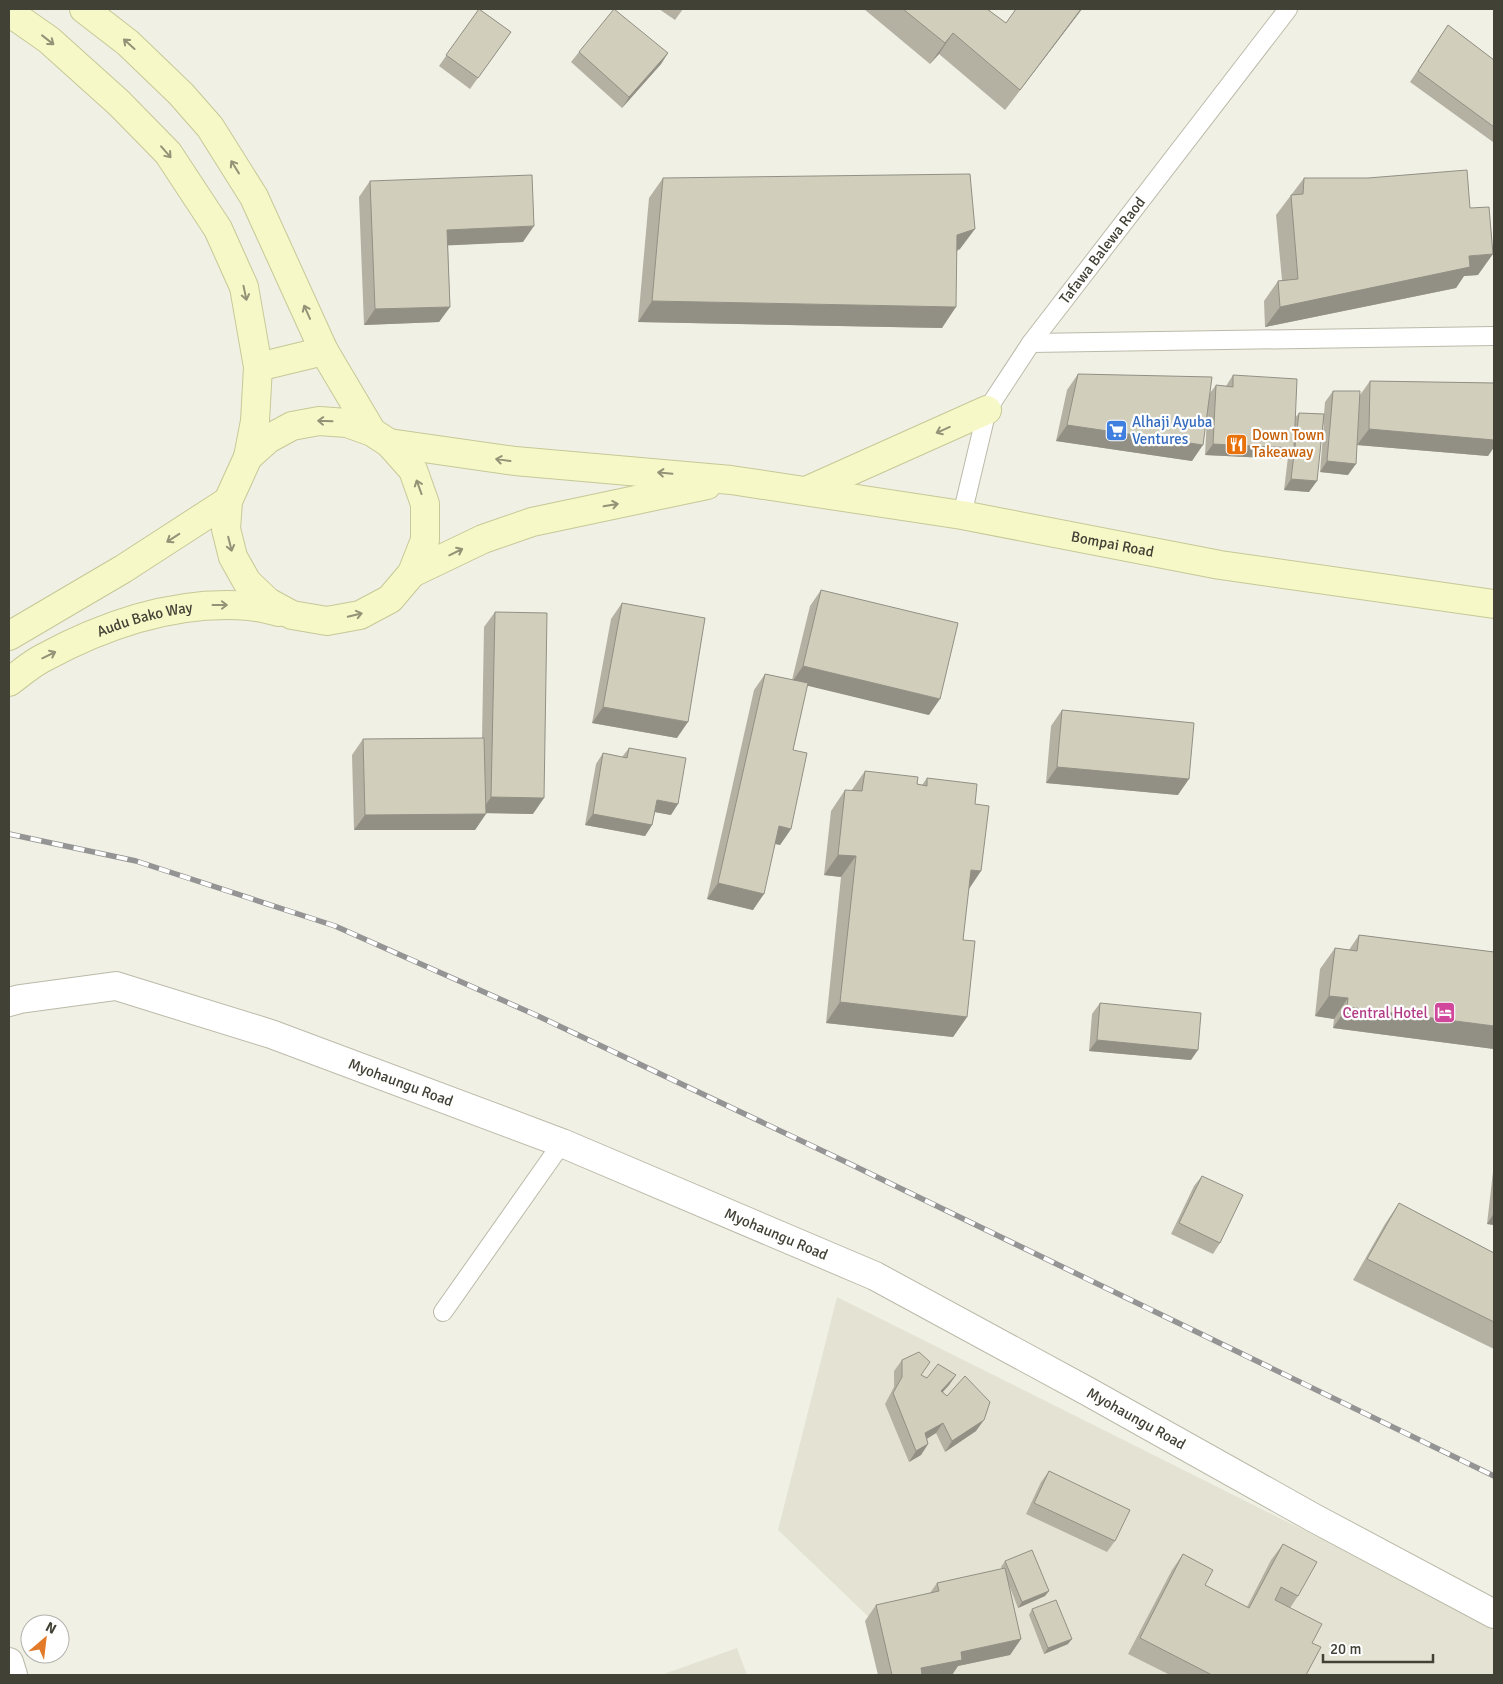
<svg xmlns="http://www.w3.org/2000/svg" width="1503" height="1684" font-family="Signika,sans-serif">
  <rect width="100%" height="100%" fill="#f0f0e5"/>
  <!-- residential -->
  <path fill="#e4e3d3" d="M837,1297L1494,1625V1675H929L778,1530Z
    M737,1648L747,1675H661Z"/>
  <g fill="none" stroke-linecap="round" stroke-linejoin="round">
    <defs>
      <g id="lane">
        <path d="M1031,343L1494,336"/>
        <path id="s1" d="M962,515L987,410L1031,343L1288,9"/>
        <path d="M443,1312L562,1143"/>
      </g>
      <g id="street">
        <path id="s2" d="M9,1002L20,999L116,986L271,1034L562,1143L875,1276L1087,1391L1314,1518L1494,1614"/>
        <path d="M9,1662L13,1675"/>
      </g>
      <g id="secondary">
        <path d="M84,9L128,43L181,94L210,127L254,197L324,351L372,432L389,443L413,470L425,504V540L412,573L390,599L360,615L327,621L292,615L268,602L247,582L233,557L226,529L228,501L248,457L268,439L292,426L319,421L347,423L372,432"/>
        <path d="M9,12L49,40L119,103L168,153L218,229L244,287L258,367L255,421L248,457"/>
        <path d="M258,367L324,351"/>
        <path id="s3" d="M389,443L515,461L731,480L962,515L1220,565L1494,604"/>
        <path d="M806,491L987,410"/>
        <path d="M412,573L483,539L532,522L707,485"/>
        <path d="M9,636L123,569L228,501"/>
        <path id="s4" d="M9,682C20,674 31,664 43,658C106,624 177,600 249,606C259,607 270,610 279,612"/>
      </g>
    </defs>
    <!-- lane casing -->
    <use href="#lane" stroke="#bbbaa9" stroke-width="20"/>
    <!-- street casing -->
    <use href="#street" stroke="#bbbaa9" stroke-width="30"/>
    <!-- secondary casing -->
    <use href="#secondary" stroke="#c7c897" stroke-width="30"/>
    <!-- lane -->
    <use href="#lane" stroke="#fff" stroke-width="18"/>
    <!-- street -->
    <use href="#street" stroke="#fff" stroke-width="28"/>
    <!-- secondary -->
    <use href="#secondary" stroke="#f6f8c7" stroke-width="28"/>
    <defs>
      <path id="rail" d="M9,834L136,861L335,926L538,1016L846,1162L1494,1476"/>
    </defs>
    <!-- rail casing -->
    <use href="#rail" stroke="#949494" stroke-width="5.5"/>
    <!-- rail -->
    <use href="#rail" stroke="#fff" stroke-width="4" stroke-dasharray="11" stroke-linecap="butt"/>
  </g>
  <!-- wall -->
  <path fill="#b4b1a2" d="M479,9L511,32L470,89L439,66Z
    M659,9H683L675,20Z
    M864,9H987L1006,23L1016,9H1082L1005,110L939,54L930,64Z
    M1448,25L1494,60V142H1493L1410,82Z
    M579,52L668,53L661,64L622,108L571,62Z
    M663,178L960,249L957,251L942,328L638,322L649,198Z
    M1304,178L1470,208L1478,275L1464,276L1456,288L1265,327L1264,301L1278,281L1282,280L1276,215Z
    M370,181L523,242L448,245L450,307L439,322L364,325L359,197Z
    M1078,374L1210,393L1216,385L1226,386L1233,375L1295,418L1299,413L1324,414L1325,402L1333,391L1360,395L1370,381L1494,383V447L1488,456L1357,445L1358,428L1348,475L1320,472L1324,422L1309,492L1284,490L1288,457L1286,459L1205,455L1207,415L1192,461L1056,441L1067,390Z
    M821,590L929,715L807,685L793,750L791,829L780,845L775,844L753,910L707,899L754,690L765,674L792,680L810,606Z
    M622,603L677,738L592,723L611,619Z
    M495,612L533,814L486,813L475,830H354L352,755L363,739L482,738L484,627Z
    M1062,710L1178,795L1046,783L1051,726Z
    M629,748L671,815L655,812L652,825L645,836L585,825L596,764L603,753L622,757Z
    M865,771L922,785L927,778L975,804L968,890L963,940L967,1017L953,1037L826,1023L841,877L824,875L831,811L845,790L851,791Z
    M1359,935L1494,952V1049L1333,1028L1334,1019L1315,1016L1320,969L1335,948L1349,950Z
    M1100,1003L1191,1060L1089,1051L1092,1014Z
    M1494,1163V1225L1487,1224Z
    M1202,1176L1220,1243L1213,1254L1171,1234L1194,1186Z
    M1399,1203L1494,1253V1349L1353,1280L1385,1224Z
    M902,1360L921,1375L927,1378L956,1375L949,1385L943,1392L976,1431L945,1452L936,1433L927,1439L928,1444L921,1455L909,1462L885,1404L894,1387V1371Z
    M1049,1471L1115,1541L1107,1552L1026,1514L1041,1482Z
    M1283,1544L1298,1596L1290,1608L1312,1643L1306,1675H1170L1128,1654L1172,1570L1183,1554L1205,1585L1247,1607L1271,1560Z
    M1005,1561L1045,1596L1018,1608L1009,1585L1021,1639L1010,1655L958,1666L952,1675H878L865,1621L876,1605L930,1593L937,1583L1002,1569L1001,1567Z
    M1032,1609L1068,1644L1044,1654L1029,1615Z"/>
  <!-- shaded-wall -->
  <path fill="#929084" d="M1081,9H1082L1005,110L1020,90Z
    M953,33L939,54L930,64L945,43Z
    M668,53L661,64L622,108L629,97Z
    M534,226L523,242L436,246L447,230Z
    M975,229L960,249L943,255L957,235Z
    M1493,254L1478,275L1464,276L1456,288L1265,327L1280,307L1469,256Z
    M652,301L956,307L942,328L638,322Z
    M450,307L439,322L364,325L375,309Z
    M1067,425L1203,445L1192,461L1056,441Z
    M1369,429L1494,440V447L1488,456L1357,445Z
    M1213,444L1294,448L1286,459L1205,455Z
    M1327,461L1356,464L1348,475L1320,472Z
    M1291,479L1317,481L1309,492L1284,490Z
    M803,666L940,699L929,715L792,682Z
    M603,707L688,722L677,738L592,723Z
    M1057,767L1189,779L1178,795L1046,783Z
    M491,797L544,798L533,814L480,813Z
    M657,800L678,804L671,815L649,811Z
    M486,814L475,830H354L365,815Z
    M593,814L652,825L645,836L585,825Z
    M779,826L791,829L780,845L768,842Z
    M838,855L856,856L841,877L824,875Z
    M971,870L981,871L967,892Z
    M718,883L764,894L753,910L707,899Z
    M1329,996L1348,998L1334,1019L1315,1016Z
    M840,1002L967,1017L953,1037L826,1023Z
    M1347,1007L1494,1026V1049L1333,1028Z
    M1097,1040L1198,1050L1191,1060L1089,1051Z
    M1494,1213V1225L1487,1224Z
    M956,1375L949,1385L934,1401L941,1391Z
    M984,1420L976,1431L945,1452L952,1441Z
    M943,1423L936,1433L918,1444L925,1433Z
    M928,1444L921,1455L909,1462L916,1451Z
    M1049,1591L1045,1596L1018,1608L1022,1602Z
    M1021,1639L1010,1655L958,1666L952,1675H916L921,1668L961,1652Z
    M1072,1639L1068,1644L1044,1654L1048,1648Z"/>
  <!-- building -->
  <path fill="#d1cebc" stroke="#929084" d="M479,9L511,32L478,78L446,55Z
    M614,9L668,53L629,97L579,52Z
    M903,9H987L1006,23L1016,9H1081L1020,90L953,33L945,43Z
    M1448,25L1494,60V127L1418,71Z
    M1467,170L1470,208L1489,207L1493,254L1469,256L1470,267L1280,307L1278,281L1298,279L1291,195L1303,194L1304,178H1368Z
    M970,174L975,229L957,235L956,307L652,301L663,178Z
    M532,175L534,226L447,230L450,307L375,309L370,181Z
    M1078,374L1212,377L1203,445L1067,425Z
    M1233,375L1297,379L1294,448L1213,444L1216,385L1233,387Z
    M1370,381L1494,383V440L1369,429Z
    M1333,391H1360L1356,464L1327,461Z
    M1299,413L1324,414L1317,481L1291,479Z
    M821,590L958,623L940,699L803,666Z
    M622,603L705,618L688,722L603,707Z
    M495,612L547,613L544,798L491,797Z
    M765,674L808,683L793,750L807,753L791,829L779,826L764,894L718,883Z
    M1062,710L1194,723L1189,779L1057,767Z
    M484,738L486,814L365,815L363,739Z
    M629,748L686,758L678,804L657,800L652,825L593,814L603,753L627,758Z
    M865,771L918,777L917,784L927,786V778L977,784L975,804L989,806L981,871L971,870L963,940L975,941L967,1017L840,1002L856,856L838,855L845,790L862,791Z
    M1359,935L1494,952V1026L1347,1007L1348,998L1329,996L1335,948L1357,951Z
    M1100,1003L1201,1013L1198,1050L1097,1040Z
    M1202,1176L1243,1195L1220,1243L1179,1223Z
    M1399,1203L1494,1253V1322L1367,1259Z
    M919,1352L930,1362L921,1375L927,1378L938,1364L956,1375L941,1391L947,1396L965,1376L990,1402L984,1420L952,1441L943,1423L925,1433L928,1444L916,1451L893,1393L902,1377V1360Z
    M1049,1471L1130,1510L1115,1541L1034,1503Z
    M1283,1544L1317,1562L1298,1596L1281,1587L1275,1600L1322,1624L1312,1643L1321,1647L1306,1675H1212L1140,1638L1183,1554L1213,1570L1205,1585L1249,1608Z
    M1032,1550L1049,1591L1022,1602L1005,1561Z
    M1005,1568L1021,1639L961,1652L962,1660L921,1668L922,1675H892L876,1605L939,1591L937,1583Z
    M1056,1600L1072,1639L1048,1648L1032,1609Z"/>
  <!-- one-way arrows -->
  <defs><path id="oneway-shaft" d="M-6 0H5M1.5-3L5.5 0L1.5 3" fill="none" stroke-width="1.6" stroke-linecap="round" stroke-linejoin="round" transform="scale(1.25)"/></defs>
  <g stroke="#939377">
    <use href="#oneway-shaft" transform="translate(48 40) rotate(38)"/>
    <use href="#oneway-shaft" transform="translate(129 44) rotate(-138)"/>
    <use href="#oneway-shaft" transform="translate(166 152) rotate(49)"/>
    <use href="#oneway-shaft" transform="translate(235 167) rotate(-122)"/>
    <use href="#oneway-shaft" transform="translate(245 293) rotate(78)"/>
    <use href="#oneway-shaft" transform="translate(307 312) rotate(-114)"/>
    <use href="#oneway-shaft" transform="translate(325 421) rotate(-178)"/>
    <use href="#oneway-shaft" transform="translate(943 430) rotate(156)"/>
    <use href="#oneway-shaft" transform="translate(503 460) rotate(-172)"/>
    <use href="#oneway-shaft" transform="translate(665 473) rotate(-175)"/>
    <use href="#oneway-shaft" transform="translate(419 487) rotate(-110)"/>
    <use href="#oneway-shaft" transform="translate(611 505) rotate(-10)"/>
    <use href="#oneway-shaft" transform="translate(173 538) rotate(147)"/>
    <use href="#oneway-shaft" transform="translate(230 544) rotate(76)"/>
    <use href="#oneway-shaft" transform="translate(456 552) rotate(-26)"/>
    <use href="#oneway-shaft" transform="translate(220 605)"/>
    <use href="#oneway-shaft" transform="translate(355 615) rotate(-14)"/>
    <use href="#oneway-shaft" transform="translate(49 655) rotate(-26)"/>
  </g>
  <!-- icons -->
  <defs>
    <symbol id="supermarket-square" viewBox="-11 -11 22 22"><rect x="-9" y="-9" width="18" height="18" rx="4" fill="#3f7fe0" stroke="#fff"/><path d="M-6-5.5h2.5l.6 2H6L4.5 2H-2.5L-4.4-4H-6ZM-1.5 3.2a1.3 1.3 0 1 0 .1 0ZM3 3.2a1.3 1.3 0 1 0 .1 0Z" fill="#fff"/></symbol>
    <symbol id="restaurant-square" viewBox="-11 -11 22 22"><rect x="-9" y="-9" width="18" height="18" rx="4" fill="#e8710a" stroke="#fff"/><path d="M-5-6h1v4h1v-4h1v4h1v-4h1v5L-1.5 .5V6h-2V.5L-5-1ZM5-6V6H3V1.5H1.5Q1.5-4 5-6Z" fill="#fff"/></symbol>
    <symbol id="hotel-square" viewBox="-11 -11 22 22"><rect x="-9" y="-9" width="18" height="18" rx="4" fill="#d1479c" stroke="#fff"/><path d="M-6-4.5h1.5V1H6V5H4.5V3h-9V5H-6ZM-4 0a1.8 1.8 0 1 1 3.6 0ZM.5 0V-2.5h3Q6-2.5 6 0Z" fill="#fff"/></symbol>
  </defs>
  <g fill-rule="evenodd">
    <use href="#supermarket-square" x="1104" y="418" width="25" height="25"/>
    <use href="#restaurant-square" x="1224" y="432" width="25" height="25"/>
    <use href="#hotel-square" x="1432" y="1000" width="25" height="25"/>
  </g>
  <g text-anchor="middle" dominant-baseline="central" stroke-width="4.5" stroke-linejoin="round" paint-order="stroke">
    <!-- street labels -->
    <g font-size="15" fill="#424135" stroke="#fff">
      <text stroke="none"><textPath href="#s1" startOffset="305">Tafawa Balewa Raod</textPath></text>
      <text stroke="none"><textPath href="#s3" startOffset="731">Bompai Road</textPath></text>
      <text stroke="none"><textPath href="#s4" startOffset="151">Audu Bako Way</textPath></text>
      <text stroke="none"><textPath href="#s2" startOffset="409">Myohaungu Road</textPath></text>
      <text stroke="none"><textPath href="#s2" startOffset="814">Myohaungu Road</textPath></text>
      <text stroke="none"><textPath href="#s2" startOffset="1219">Myohaungu Road</textPath></text>
    </g>
    <!-- shop labels -->
    <g font-size="15" fill="#366cbe" stroke="#fff" text-anchor="start">
      <text x="1132" y="422">Alhaji Ayuba<tspan x="1132" dy="17">Ventures</tspan></text>
    </g>
    <!-- food labels -->
    <g font-size="15" fill="#c56008" stroke="#fff" text-anchor="start">
      <text x="1252" y="435">Down Town<tspan x="1252" dy="17">Takeaway</tspan></text>
    </g>
    <!-- hotel labels -->
    <g font-size="15" fill="#b23c85" stroke="#fff" text-anchor="end">
      <text x="1428" y="1013">Central Hotel</text>
    </g>
  </g>
  <!-- border -->
  <rect width="1503" height="1684" fill="none" stroke="#424135" stroke-width="20"/>
  <!-- north arrow -->
  <g transform="translate(45 1639) rotate(28)"><circle r="24" fill="#ffffff" stroke="#b3b3ae"/>
  <path d="M0-4L9 19L0 12L-9 19Z" fill="#e27a2a"/>
  <text y="-8" font-size="14" font-weight="bold" text-anchor="middle" fill="#424135">N</text>
  </g>
  <!-- scale -->
  <path d="M1323 1654v8h110v-8" fill="none" stroke="#424135" stroke-width="2.5"/>
  <text x="1330" y="1654" font-size="15" fill="#424135" stroke="#ffffff" stroke-width="4" paint-order="stroke">20 m</text>
</svg>
